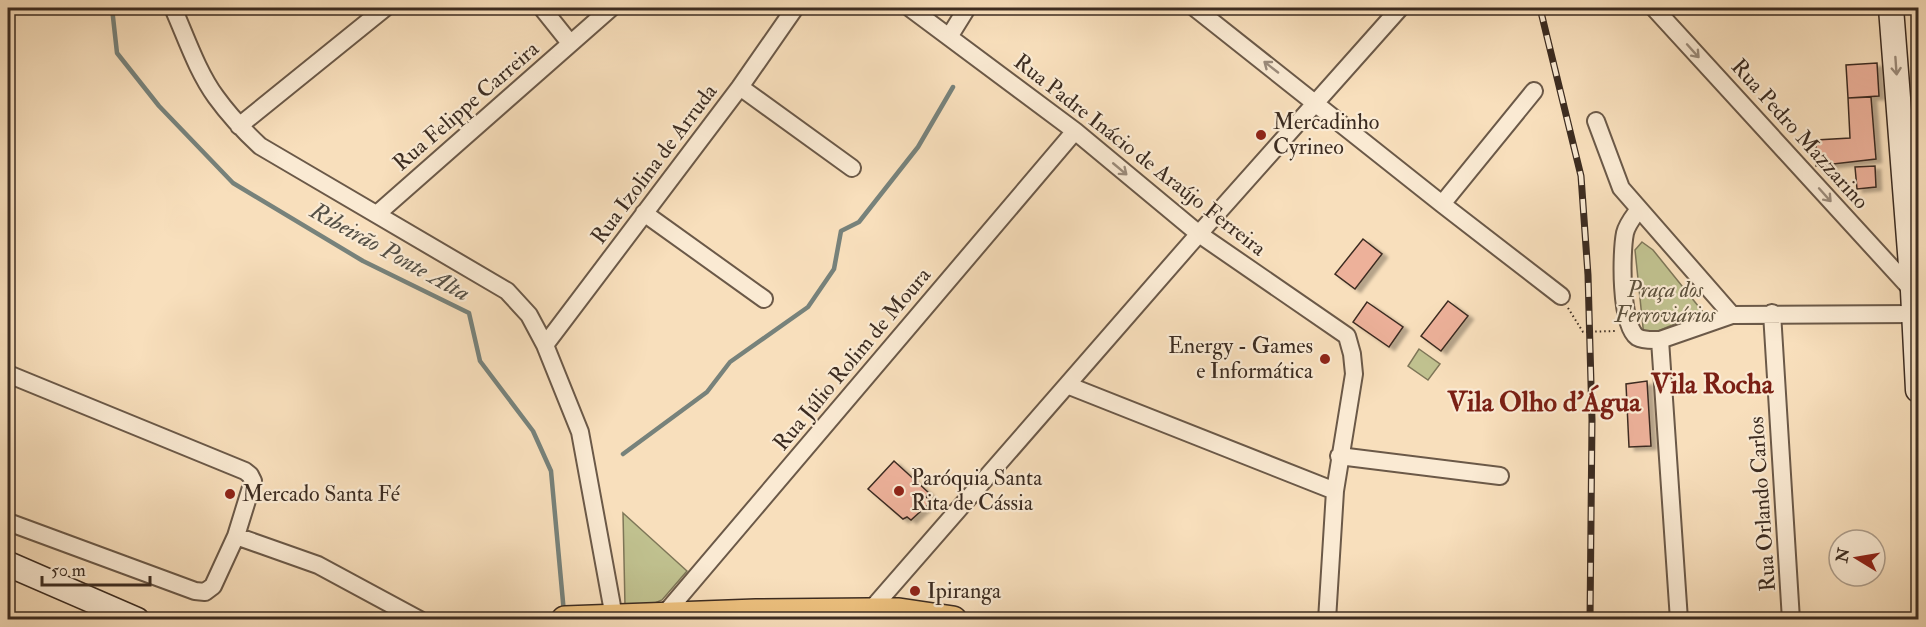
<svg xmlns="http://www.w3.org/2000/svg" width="1926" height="627" font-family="'IM FELL Double Pica',serif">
  <defs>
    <filter id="shadow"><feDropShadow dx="5.5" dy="3.5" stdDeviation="1.5" flood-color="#0004"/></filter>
  </defs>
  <rect width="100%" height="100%" fill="#f8dfbc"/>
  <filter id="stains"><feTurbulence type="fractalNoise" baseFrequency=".00333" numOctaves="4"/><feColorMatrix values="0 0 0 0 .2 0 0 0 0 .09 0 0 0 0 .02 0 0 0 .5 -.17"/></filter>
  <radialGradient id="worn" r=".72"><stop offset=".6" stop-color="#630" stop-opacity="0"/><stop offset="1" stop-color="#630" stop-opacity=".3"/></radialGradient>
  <!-- green -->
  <path fill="#c0c18f" stroke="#7e7658" stroke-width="1.5" d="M1642,242L1653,250L1703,312L1644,337L1635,250Z
    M1419,349L1440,364L1428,380L1408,366Z
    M623,513L687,571L662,600L641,609L625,606Z"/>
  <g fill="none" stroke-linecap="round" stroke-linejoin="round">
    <!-- stream -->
    <path stroke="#77827b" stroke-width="4.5" d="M112,8L117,53L159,106L233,183L363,261L469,313L480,361L533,431L551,471L564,613
      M623,454L707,392L730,362L808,307L834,269L841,231L859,222L918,147L953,87"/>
  </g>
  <!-- building -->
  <path fill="#edb19a" stroke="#3c2c21" stroke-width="1.5" filter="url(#shadow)" d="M1877,63L1879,96L1848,98L1846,65Z
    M1871,97L1876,159L1816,166V140L1850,138L1848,98Z
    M1875,166L1876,187L1857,189L1855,167Z
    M1363,239L1382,254L1355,289L1335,274Z
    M1448,301L1468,316L1441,351L1421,336Z
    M1367,302L1403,327L1389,347L1353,322Z
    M1647,381L1651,446L1629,447L1626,384Z
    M894,461L929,493L926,497L932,501L911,520L907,517L903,519L868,489Z"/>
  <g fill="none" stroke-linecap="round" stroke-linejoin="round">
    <defs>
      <path id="street" d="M173,8C186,37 197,71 216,97C229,115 244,131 260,146L507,291L529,315L545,345L580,432L614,617
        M542,8L570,43
        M910,8L1075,131L1199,234L1347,336L1352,354L1354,374L1335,491L1327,620
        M1195,8L1442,204L1561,296
        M1654,8L1913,291
        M949,37L967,8
        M740,87L852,168
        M1596,121L1621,188L1732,315
        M239,126L385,8
        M1442,204L1534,91
        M1639,209C1634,216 1627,224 1625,233C1621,253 1620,324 1637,337C1644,341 1653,340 1660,340L1732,315L1914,314
        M644,213L764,299
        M377,214L611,8
        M1772,313L1791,620
        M1660,340L1679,620
        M545,345L740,87L795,8
        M8,374L245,471L250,475L253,481L236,536L213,586L205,592L195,591L8,522
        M1067,385L1335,491
        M1339,456L1500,476
        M236,536L318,565L420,620
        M869,612L1189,245L1400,8
        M663,616L1075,131"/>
      <path id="secondary" d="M1891,8L1913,291L1918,390
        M8,564L137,620"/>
      <path id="primary" d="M565,620L756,613L869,612H899L953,620"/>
    </defs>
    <!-- street casing -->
    <use href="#street" stroke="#6b5948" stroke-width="20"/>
    <!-- secondary casing -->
    <use href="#secondary" stroke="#3c2c21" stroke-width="27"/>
    <!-- primary casing -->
    <use href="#primary" stroke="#3c2c21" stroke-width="30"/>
    <!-- path -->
    <path stroke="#3c2c21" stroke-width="2" stroke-dasharray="1.5 3" stroke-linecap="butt" d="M1568,308L1583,332L1615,331"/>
    <!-- street -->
    <use href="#street" stroke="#faead3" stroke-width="16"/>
    <!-- secondary -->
    <use href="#secondary" stroke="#faead3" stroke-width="24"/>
    <!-- primary -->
    <use href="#primary" stroke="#ecc07e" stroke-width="27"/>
    <defs>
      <path id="rail" d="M1540,8L1581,176L1588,275L1592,420L1590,620"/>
    </defs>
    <!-- rail casing -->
    <use href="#rail" stroke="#3c2c21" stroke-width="7"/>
    <!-- rail -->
    <use href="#rail" stroke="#faead3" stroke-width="4.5" stroke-dasharray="14" stroke-linecap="butt"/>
  </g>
  <!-- one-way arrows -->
  <defs><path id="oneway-shaft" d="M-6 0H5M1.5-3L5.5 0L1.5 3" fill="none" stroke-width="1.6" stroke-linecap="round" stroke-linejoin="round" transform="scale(1.5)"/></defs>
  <g stroke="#9b8b7a">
    <use href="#oneway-shaft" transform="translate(1693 51) rotate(48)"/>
    <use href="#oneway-shaft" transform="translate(1896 66) rotate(86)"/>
    <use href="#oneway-shaft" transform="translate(1271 67) rotate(-142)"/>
    <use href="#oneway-shaft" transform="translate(1120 169) rotate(40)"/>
    <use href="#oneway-shaft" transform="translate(1825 195) rotate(48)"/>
  </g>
  <!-- markers -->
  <g fill="#8f2418" stroke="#faead3" stroke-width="2">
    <circle cx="1261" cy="135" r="6"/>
    <circle cx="1325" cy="359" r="6"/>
    <circle cx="899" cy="491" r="6"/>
    <circle cx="230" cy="494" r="6"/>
    <circle cx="915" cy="591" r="6"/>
  </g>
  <g text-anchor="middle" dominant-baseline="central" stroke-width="4.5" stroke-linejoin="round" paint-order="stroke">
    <!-- street labels -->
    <g font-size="22" fill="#3c2c21" stroke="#faead3">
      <text transform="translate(466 106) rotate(-41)">Rua Felippe Carreira</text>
      <text transform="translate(1800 134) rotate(48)">Rua Pedro Mazzarino</text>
      <text transform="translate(1140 155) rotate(38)">Rua Padre Inácio de Araújo Ferreira</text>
      <text transform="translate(654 164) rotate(-53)">Rua Izolina de Arruda</text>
      <text transform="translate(852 359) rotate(-50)">Rua Júlio Rolim de Moura</text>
      <text transform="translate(1762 504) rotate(-94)">Rua Orlando Carlos</text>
    </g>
    <!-- poi labels -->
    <g font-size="22" fill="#3c2c21" stroke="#faead3" text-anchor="start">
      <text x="1273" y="122">Mercadinho<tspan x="1273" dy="25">Cyrineo</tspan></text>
      <text x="1313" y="346" text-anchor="end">Energy - Games<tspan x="1313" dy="25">e Informática</tspan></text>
      <text x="911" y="478">Paróquia Santa<tspan x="911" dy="25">Rita de Cássia</tspan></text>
      <text x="242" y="494">Mercado Santa Fé</text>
      <text x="927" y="591">Ipiranga</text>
    </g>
    <!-- park labels -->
    <g font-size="22" font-style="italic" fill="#5d513c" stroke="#faead3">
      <text x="1665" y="290">Praça dos<tspan x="1665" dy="25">Ferroviários</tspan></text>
    </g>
    <!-- water labels -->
    <g font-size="24" font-style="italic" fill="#555046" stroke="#faead3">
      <text transform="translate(390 252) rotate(29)">Ribeirão Ponte Alta</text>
    </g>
    <!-- district labels -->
    <g font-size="28" font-weight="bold" fill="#7a1f14" stroke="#faead3">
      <text x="1712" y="384">Vila Rocha</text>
      <text x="1544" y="402">Vila Olho d'Água</text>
    </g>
  </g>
  <!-- margin -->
  <rect width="1926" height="627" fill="none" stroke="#f8dfbc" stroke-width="30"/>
  <rect x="9" y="9" width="1908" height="609" fill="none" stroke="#3c2c21" stroke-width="3"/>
  <rect x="15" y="15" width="1896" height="597" fill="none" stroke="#3c2c21" stroke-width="1.5"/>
  <!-- north arrow -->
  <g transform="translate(1857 558) rotate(281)"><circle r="28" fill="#faead3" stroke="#ae9e8c" stroke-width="1.5"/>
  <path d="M0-4.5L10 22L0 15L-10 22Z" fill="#8f2418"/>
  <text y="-9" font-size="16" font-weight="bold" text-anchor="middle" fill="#3c2c21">N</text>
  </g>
  <!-- scale -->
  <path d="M42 576v9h108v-9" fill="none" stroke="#3c2c21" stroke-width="3"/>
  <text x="51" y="576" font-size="18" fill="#3c2c21" stroke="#faead3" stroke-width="4.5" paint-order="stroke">50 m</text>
  <rect width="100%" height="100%" filter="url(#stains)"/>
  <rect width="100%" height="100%" fill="url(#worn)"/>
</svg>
